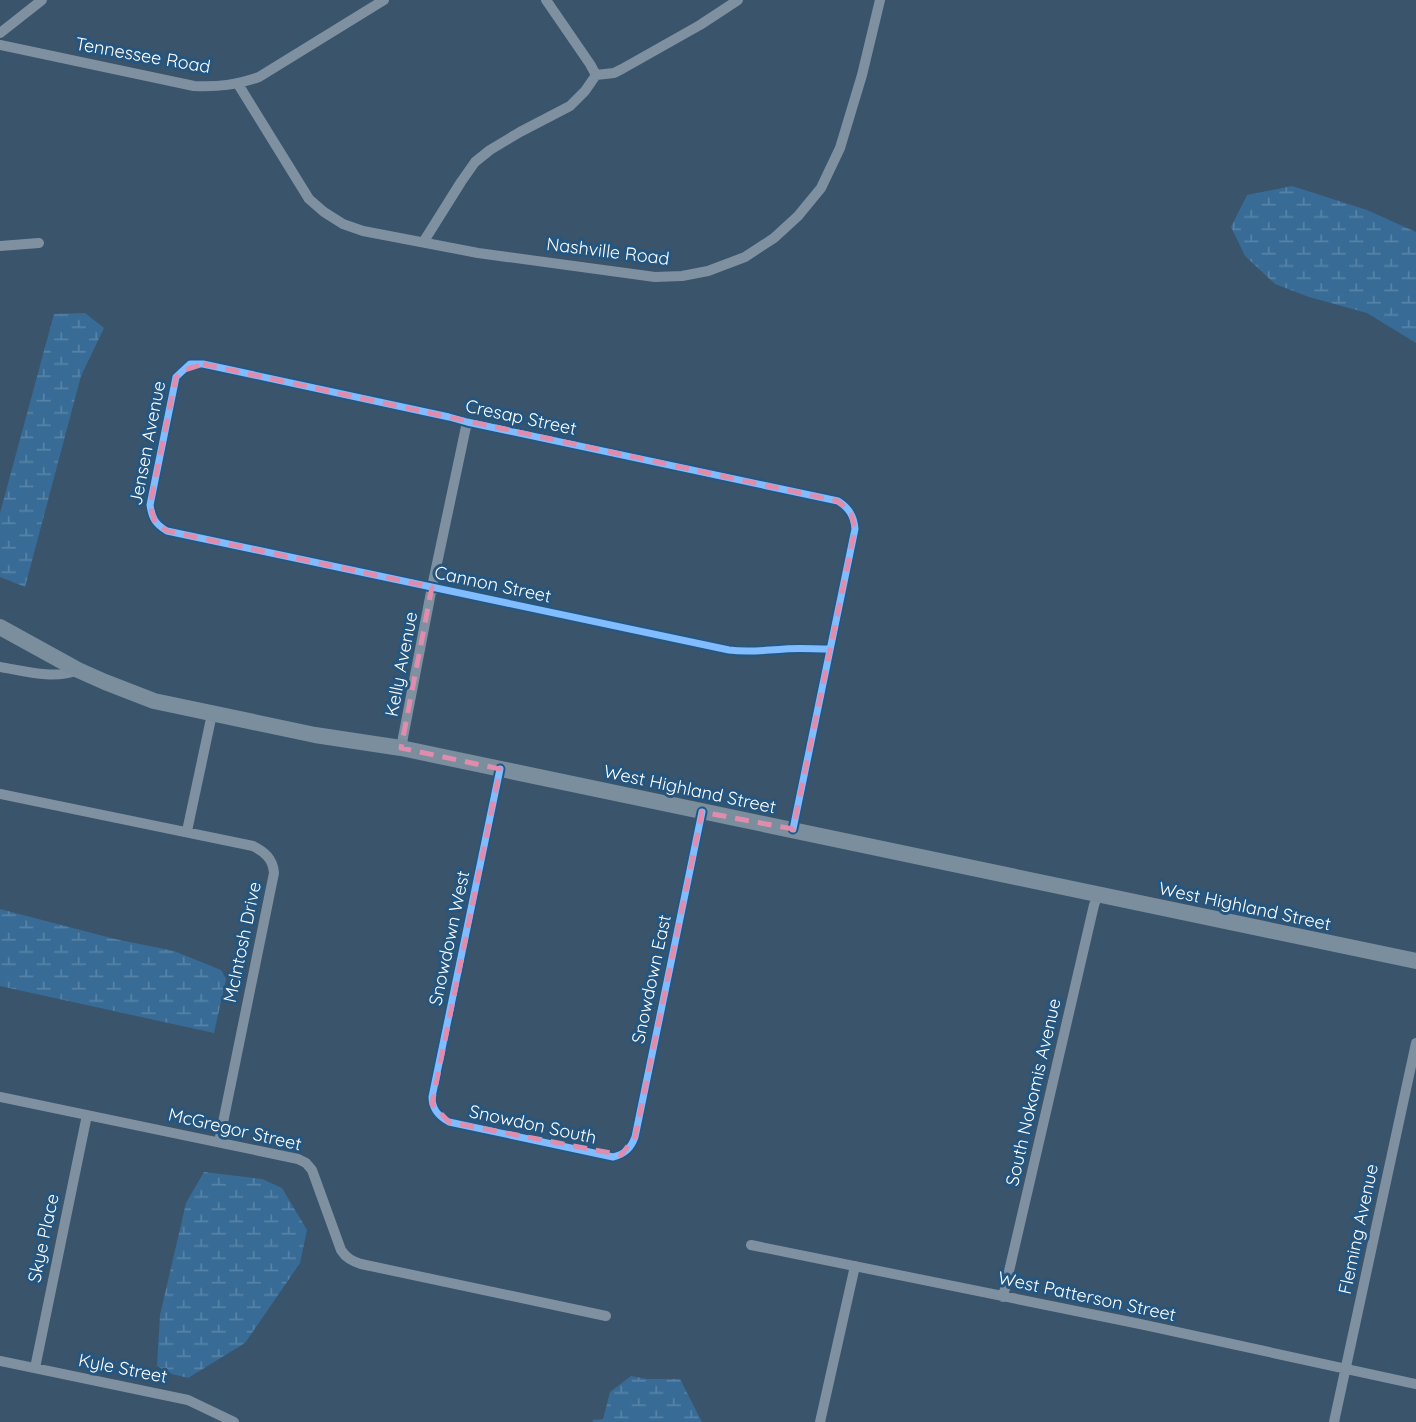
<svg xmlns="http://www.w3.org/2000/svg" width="1416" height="1422" font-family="Quicksand,sans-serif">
  <defs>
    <pattern id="wetland-marsh" width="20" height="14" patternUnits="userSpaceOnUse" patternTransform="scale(1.75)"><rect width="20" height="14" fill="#386c97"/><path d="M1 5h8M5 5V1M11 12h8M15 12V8" fill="none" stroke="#5682a7"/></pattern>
  </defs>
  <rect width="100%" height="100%" fill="#39546b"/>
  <!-- wetland -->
  <path fill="url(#wetland-marsh)" d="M1292,186L1367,210L1416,232V343L1367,313L1309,297L1275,284L1245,256L1231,227L1247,195Z
    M85,313L104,328L81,376L25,587L0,577V513L54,314Z
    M0,909L115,939L174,951L221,970L226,979L214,1033L0,986Z
    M204,1172L262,1179L282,1188L307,1230L300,1263L245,1343L188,1378L172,1374L157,1366L160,1315L186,1203Z
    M631,1376L647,1379H680L702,1422H594L592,1420L603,1419L610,1392Z"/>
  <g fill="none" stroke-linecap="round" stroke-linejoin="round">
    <!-- street -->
    <path stroke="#7f91a1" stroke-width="10" d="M546,0L590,64L596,75
      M0,33L42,0
      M0,45L194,86C219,87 236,85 259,77L384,0
      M238,84L309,199L324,212L343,224L363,231L478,253L655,277L682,276L708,271L745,257L774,238L798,216L821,188L840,148L862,75L880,0
      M424,241L461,182L475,162L490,150L520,132L570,106L585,91L596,75L614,73L622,69L700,25L738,0
      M0,246L39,243
      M0,667C24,671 54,680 78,670
      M401,748L432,587L467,422
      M500,769L432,1097C432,1109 438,1116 449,1122L613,1157C625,1154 631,1148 635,1137L702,812
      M0,794L253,846C265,852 273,859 274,873L219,1142
      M793,829L855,529C854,516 849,508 838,501L467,422L449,417L203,364H190L176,377L150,505C152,518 155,524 167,531L729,650C750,653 765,650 785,649C799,648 814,649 829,649
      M187,831L212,714
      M0,1097L298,1159L306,1163L312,1170L341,1250C346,1258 352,1261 361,1264L606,1316
      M751,1245L1140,1324L1416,1384
      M1003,1297L1094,905L1098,895
      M0,1361L188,1400L234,1422
      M35,1368L87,1115
      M820,1422L855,1266
      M1334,1422L1416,1043"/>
    <!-- secondary -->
    <path stroke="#7a8e9d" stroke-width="16" d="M0,627L78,670L105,682L154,701L315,735L401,748L1416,961"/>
    <defs>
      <path id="cycleway" d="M500,769L432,1097C432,1109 438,1116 449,1122L613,1157C625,1154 631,1148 635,1137L702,812
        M793,829L855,529C854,516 849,508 838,501L467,422L449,417L203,364H190L176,377L150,505C152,518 155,524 167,531L729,650C750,653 765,650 785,649C799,648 814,649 829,649"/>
    </defs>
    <!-- cycleway casing -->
    <use href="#cycleway" stroke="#245680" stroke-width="11"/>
    <!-- cycleway -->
    <use href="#cycleway" stroke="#80bcff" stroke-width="7"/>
  </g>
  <!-- marked area -->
  <path fill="none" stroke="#e08cad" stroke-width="5" stroke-dasharray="14 9" stroke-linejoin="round" d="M203,364L838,501L851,513L855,529L793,829L702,812L635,1137L621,1155L449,1122L432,1104L500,769L401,748L432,587L167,531L155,522L150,505L176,377L182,371Z"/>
  <g text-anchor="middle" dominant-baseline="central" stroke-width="6" stroke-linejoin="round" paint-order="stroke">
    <!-- street labels -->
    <g font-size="18" fill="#fff" stroke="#245680">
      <text transform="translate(143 55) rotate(10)">Tennessee Road</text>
      <text transform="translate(608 251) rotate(7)">Nashville Road</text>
      <text transform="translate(521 417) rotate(12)">Cresap Street</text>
      <text transform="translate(147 443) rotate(-79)">Jensen Avenue</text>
      <text transform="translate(493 584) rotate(12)">Cannon Street</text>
      <text transform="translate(401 664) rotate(-79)">Kelly Avenue</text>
      <text transform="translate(690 789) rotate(12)">West Highland Street</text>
      <text transform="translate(1245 906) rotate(12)">West Highland Street</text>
      <text transform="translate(449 938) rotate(-78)">Snowdown West</text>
      <text transform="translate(242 942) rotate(-78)">McIntosh Drive</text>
      <text transform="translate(651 979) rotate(-78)">Snowdown East</text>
      <text transform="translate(1033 1092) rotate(-77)">South Nokomis Avenue</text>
      <text transform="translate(533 1124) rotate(12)">Snowdon South</text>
      <text transform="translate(235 1129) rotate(13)">McGregor Street</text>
      <text transform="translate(1358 1229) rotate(-78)">Fleming Avenue</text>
      <text transform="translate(43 1238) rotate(-78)">Skye Place</text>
      <text transform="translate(1087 1296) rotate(12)">West Patterson Street</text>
      <text transform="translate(123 1368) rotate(11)">Kyle Street</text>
    </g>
  </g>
</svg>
